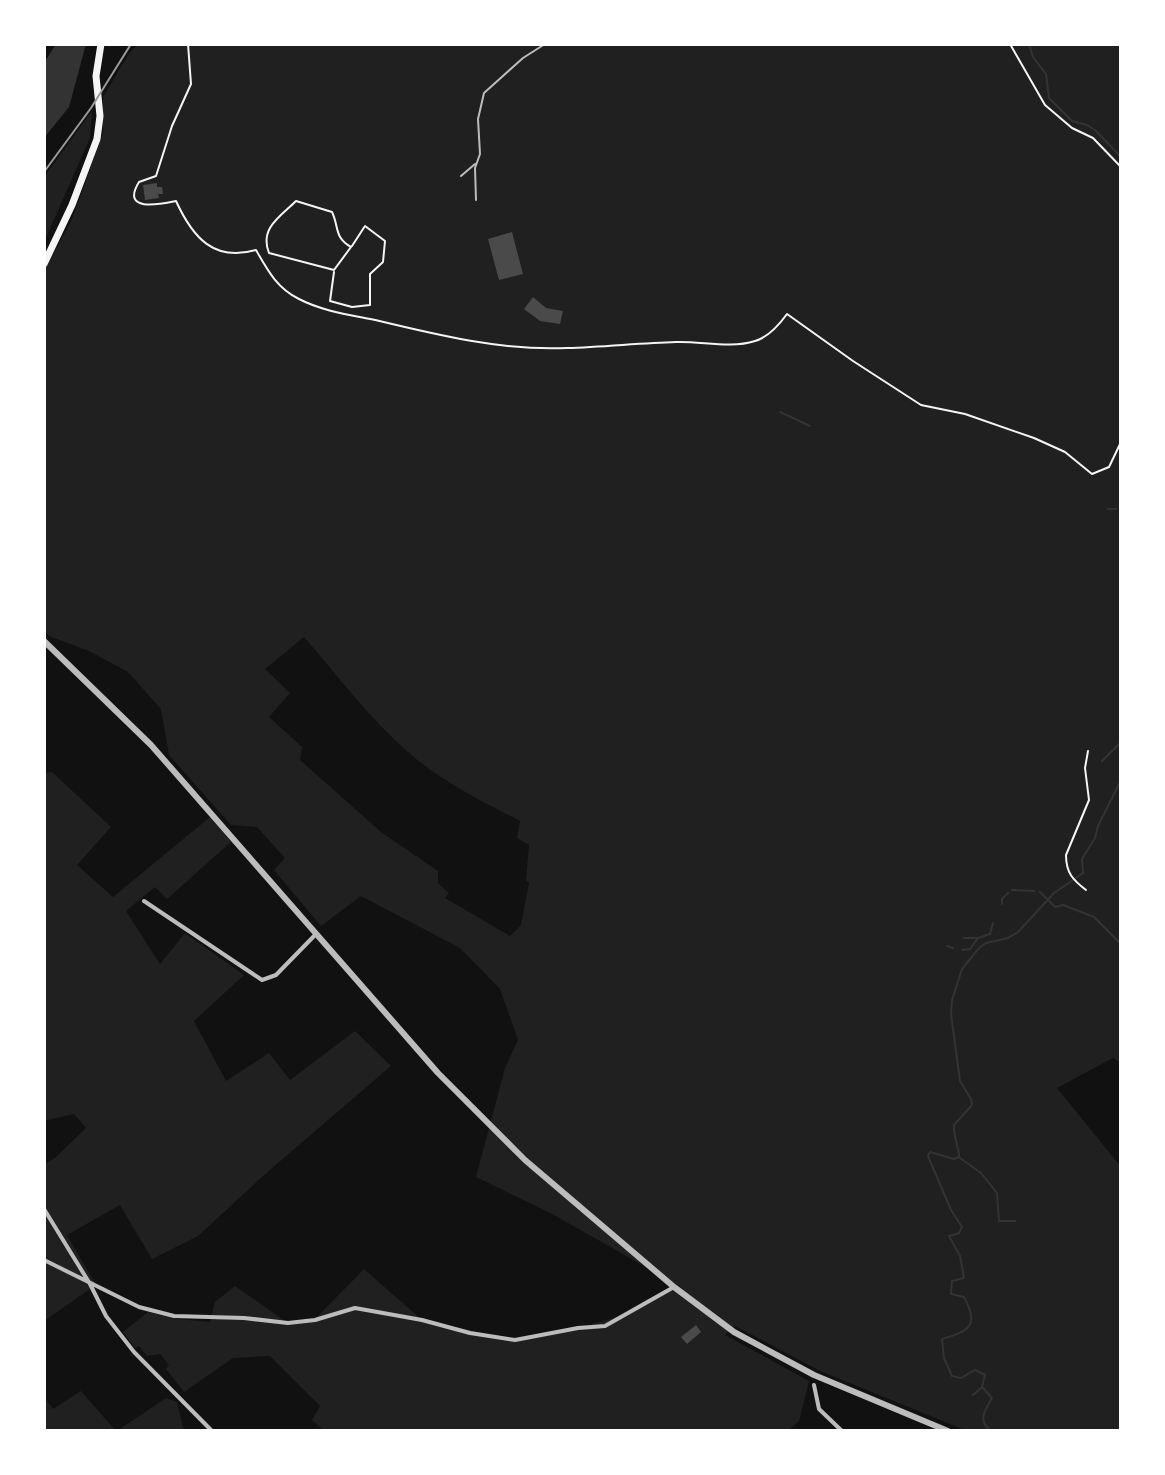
<svg xmlns="http://www.w3.org/2000/svg" width="1165" height="1475" font-family="'Nunito Sans',sans-serif">
  <rect width="100%" height="100%" fill="#111"/>
  <!-- green -->
  <path fill="#202020" fill-rule="evenodd" d="M138,44H1121V1063L1113,1058L1057,1088L1121,1167V1431H967L818,1370L735,1326L725,1335L809,1381L799,1421L788,1431H324L312,1420L320,1406L270,1356L233,1358L184,1392L166,1369L169,1365L160,1354L147,1356L139,1346L135,1348L123,1332L148,1312L177,1319L210,1322L215,1302L235,1286L288,1323L314,1320L364,1269L422,1320L515,1340L578,1328H592V1324L621,1316L648,1299L681,1287L554,1215L476,1177L505,1068L518,1040L500,989L460,948L361,896L321,926L274,870L285,858L257,827L231,825L169,755L161,709L128,672L89,651L49,636L44,631V271L72,219L103,133V97L128,55ZM304,637C338,676 370,719 409,753C441,781 481,801 520,821L517,838L529,845L526,880L529,883L521,925L510,936L445,898L449,893L438,883V871L381,832L300,760L302,747L269,717L290,693L265,669Z
    M92,111L90,138L44,242V177Z
    M52,772L111,827L77,865L113,897L210,817L231,842L167,899L155,887L126,911L160,964L185,933L244,975L194,1021L226,1081L269,1053L290,1080L355,1031L391,1066L264,1175L198,1236L152,1259L120,1205L67,1235L96,1285L44,1321V1165L55,1158L86,1128L74,1114L44,1121V773Z
    M81,1391L116,1431H44V1397L53,1409Z
    M166,1398L177,1402L184,1431H117Z"/>
  <!-- water -->
  <path fill="#333" d="M56,44H86L69,107L44,138V63Z"/>
  <g fill="none" stroke-linecap="round" stroke-linejoin="round">
    <!-- stream -->
    <path stroke="#333" stroke-width="2" d="M1029,44L1033,57L1046,74L1049,98L1072,121L1087,125L1095,130L1121,157
      M780,412L810,426
      M1108,509H1116
      M1102,761L1121,742
      M1012,890L1034,891
      M1040,892L1055,907L1063,905L1094,917L1121,944
      M1002,904V899L1008,893
      M964,938H978
      M947,946L953,948
      M962,950L970,949L978,938L990,934L993,923
      M960,1158L981,1173L997,1193L999,1221H1015
      M973,1395L981,1388
      M991,1431C977,1420 985,1410 992,1398L982,1387L985,1375L975,1370L961,1378L952,1376L944,1358L942,1339C969,1331 980,1326 964,1297L951,1294L952,1281L964,1278L960,1256L949,1236L959,1233L962,1227L951,1210L928,1156L930,1152L954,1159L959,1157C960,1151 953,1136 954,1125L972,1105L971,1099L960,1081L951,1014L952,1000L962,969L979,948L986,943L1008,938L1018,932L1054,893L1083,873L1082,859L1095,838L1098,826L1121,780"/>
  </g>
  <!-- building -->
  <path fill="#4a4a4a" d="M157,183V187H162L163,194H158L159,198L145,200L143,185Z
    M512,232L523,274L499,280L488,239Z
    M533,297L546,308L563,311L560,324L540,321L524,309Z
    M696,1325L701,1332L687,1344L681,1337Z"/>
  <g fill="none" stroke-linecap="round" stroke-linejoin="round">
    <!-- path -->
    <path stroke="#f5f5f5" stroke-width="2" d="M188,44L191,84L172,126L156,176L139,182C120,213 161,204 176,201C193,238 214,262 256,250C268,271 277,288 299,299C322,311 350,315 375,320C437,335 503,351 567,348C604,347 640,343 676,342C702,341 730,349 755,341C769,337 779,325 787,314L853,361L921,405L965,414L1034,438L1065,452L1092,474L1109,467L1121,442
      M1010,44L1045,105L1072,128L1093,138L1121,167
      M296,201L332,212C339,226 334,238 351,247L334,270L269,253C259,228 281,216 296,201Z
      M334,272L330,301L352,307L370,305V274L383,262L385,241L365,226L352,246
      M1086,890C1073,880 1066,873 1066,855L1089,800L1085,768L1088,751"/>
    <!-- service -->
    <path stroke="#bcbcbc" stroke-width="2" d="M461,176L475,164
      M476,200L475,168L480,154L478,119L484,93L523,58L545,44"/>
    <!-- minor -->
    <path stroke="#bcbcbc" stroke-width="4" d="M144,901L262,980L276,975L316,934
      M44,1209L90,1284L106,1316L134,1352L212,1431
      M44,1260L139,1307L174,1316L244,1318L288,1323L315,1320L355,1308L422,1320L470,1333L515,1340L578,1328L605,1326L674,1287
      M814,1385L819,1409L842,1431"/>
    <!-- tertiary -->
    <path stroke="#bcbcbc" stroke-width="6" d="M44,641L151,745L438,1073L525,1160L674,1287L734,1332L814,1375L948,1431"/>
    <!-- primary -->
    <path stroke="#f5f5f5" stroke-width="7" d="M44,264L72,205L97,139L100,116L96,76L101,44"/>
    <!-- rail -->
    <path stroke="#9a9a9a" stroke-width="2" d="M44,172L91,108L131,44"/>
  </g>
  <!-- border -->
  <rect width="1165" height="1475" fill="none" stroke="#ffffff" stroke-width="92"/>
</svg>
